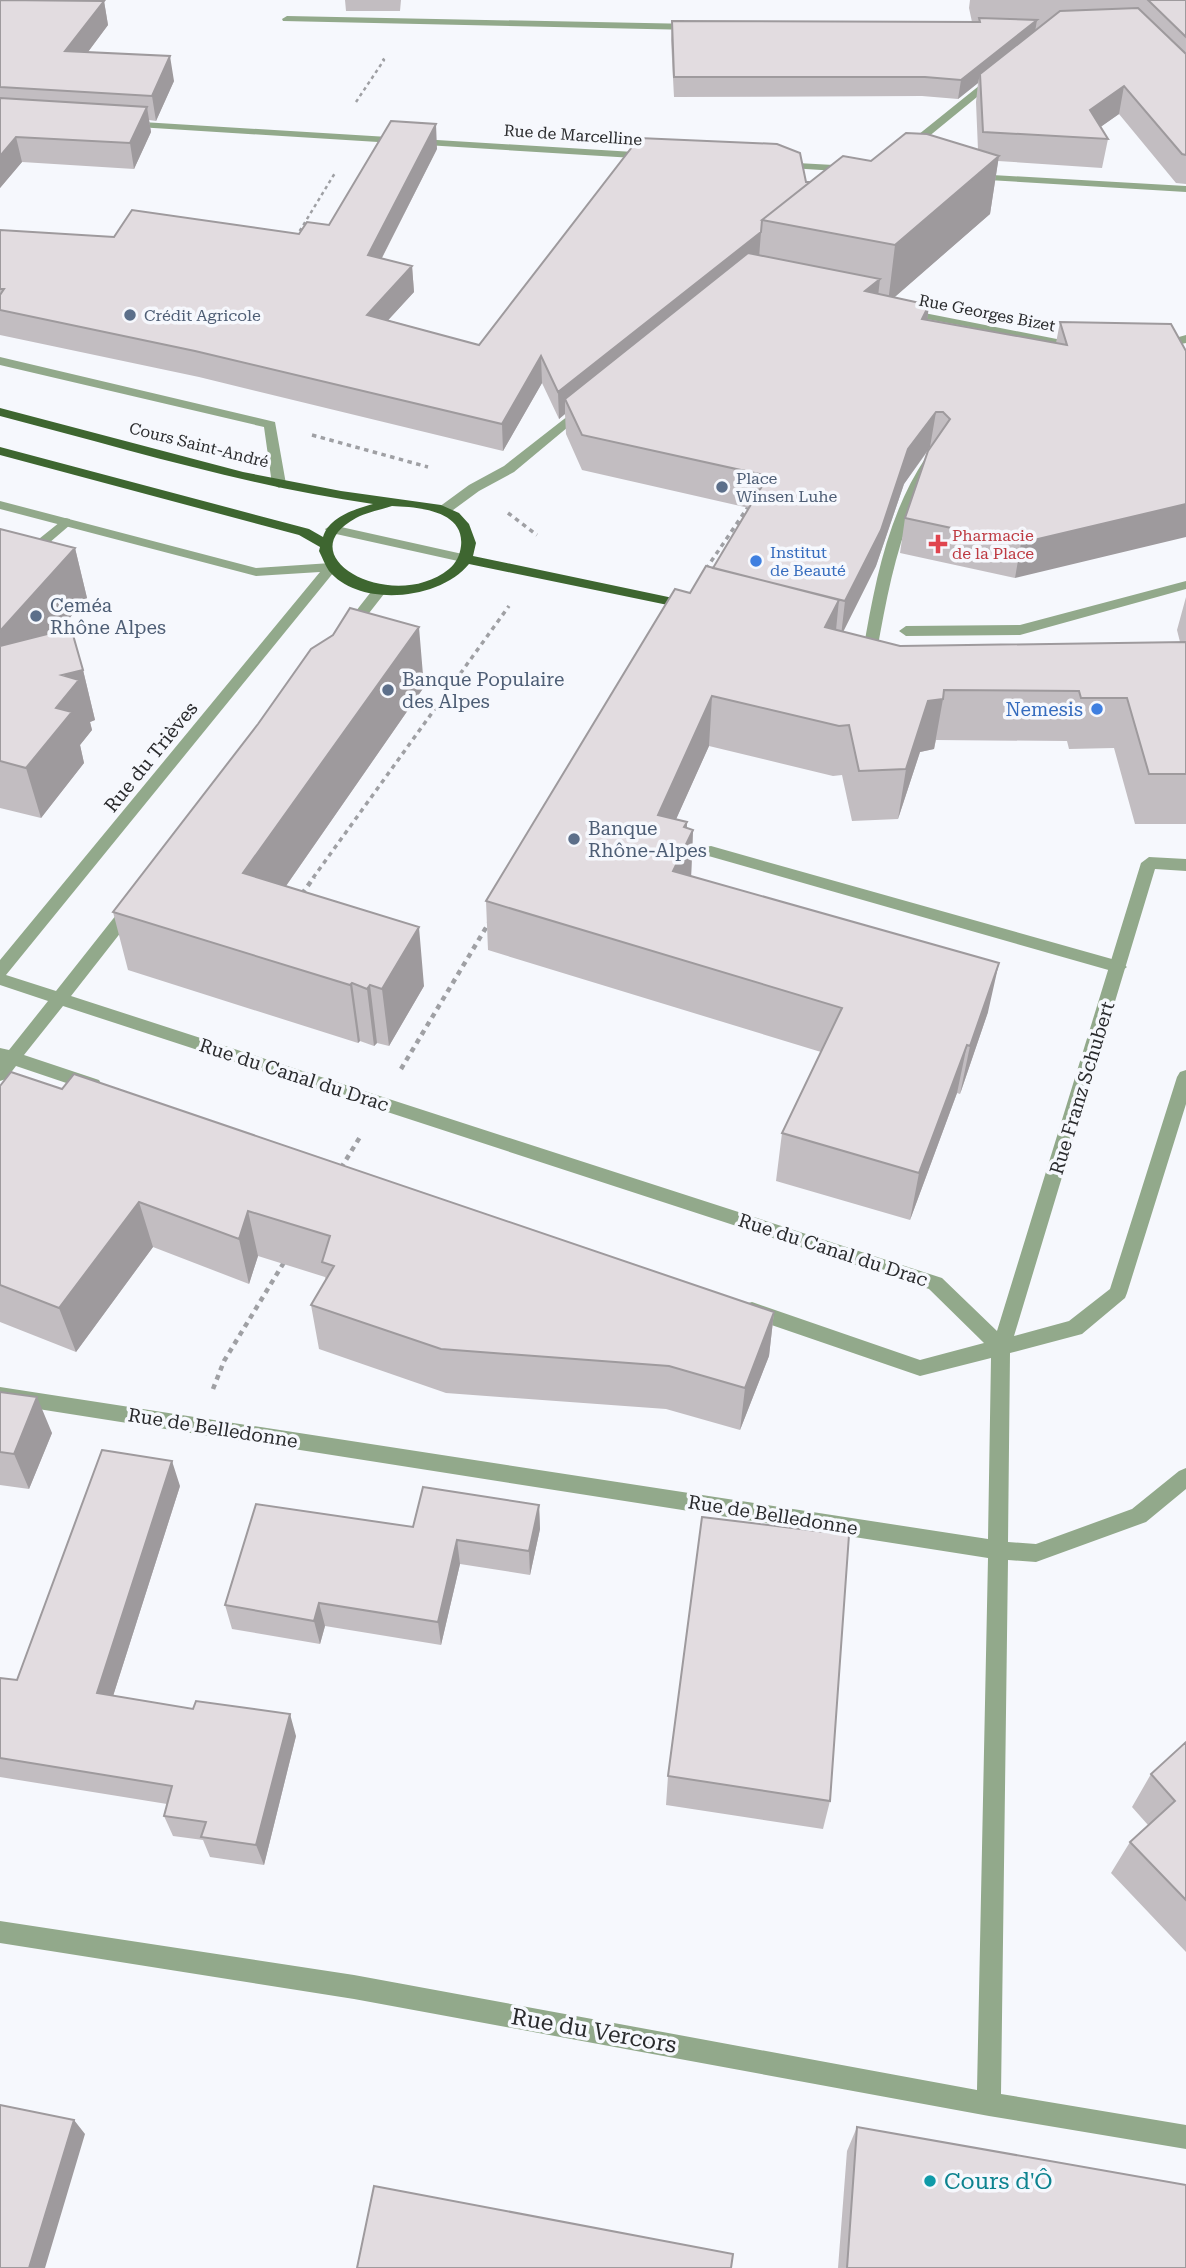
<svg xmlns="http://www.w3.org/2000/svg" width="1186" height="2268" font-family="'Roboto Serif',serif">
  <rect width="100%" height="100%" fill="#f6f8fd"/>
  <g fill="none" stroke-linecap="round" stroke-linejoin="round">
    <!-- path-far2 -->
    <path stroke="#9fa0a4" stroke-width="2.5" stroke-dasharray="3.5 3.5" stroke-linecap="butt" d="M356,102L384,60L381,57
      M296,237L335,173"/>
    <!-- path-far1 -->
    <path stroke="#9fa0a4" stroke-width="3.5" stroke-dasharray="4.5 4.5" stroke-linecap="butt" d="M312,435L428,467
      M508,513L537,535
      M706,569L750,504
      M313,878L509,606"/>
    <!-- path -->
    <path stroke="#9fa0a4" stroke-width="4.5" stroke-dasharray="5 5" stroke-linecap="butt" d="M302,894L314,877
      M401,1069L490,921
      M341,1168L360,1137
      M213,1389L224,1361L286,1259"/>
    <!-- lane -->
    <path fill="#92a98b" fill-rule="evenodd" d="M931,456L938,460C901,519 889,584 877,651L875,654H865L863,651C875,583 887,516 926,457Z
      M65,518L70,519V525L21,567L0,563V555L14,559Z
      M332,525L467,555L474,559L467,563L327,532L325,529Z
      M711,846L1119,961L1127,967L1119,973L705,855L703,851L705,847Z"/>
    <!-- street -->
    <path fill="#92a98b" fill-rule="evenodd" d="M287,16L694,24L699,27L694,30L283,21L282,19Z
      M990,77L999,79L911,151H903V147Z
      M126,121L650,153L656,156L650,159L122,126L121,124Z
      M779,162L852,166L858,169L852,172L775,167V163Z
      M975,174L1186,186V192L971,179L969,177Z
      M904,309L1067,341H1079L1085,345L1079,349H1067L900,316V310Z
      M1186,335V343L1156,349L1150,345Z
      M0,357L275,422L286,484L279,488L272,484L264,427L0,365Z
      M582,405L588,409L586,412L514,472L479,491L449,513H439V507L469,485L504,466Z
      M0,501L256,568L331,563L338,567L6,975L56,991L124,905H136L138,909L136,913L71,996L942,1278L997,1331L1141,863L1149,857L1186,859V871L1155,869L1014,1336L1069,1321L1110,1289L1177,1077L1180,1072L1186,1070V1104L1127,1293L1125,1298L1082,1334L1010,1353L1008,1542L1036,1544L1132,1509L1179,1471L1186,1468V1489L1146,1522L1036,1562L1008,1560L1001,2094L1186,2125V2149L989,2116L354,1999L0,1943V1921L354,1975L977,2090L988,1558L0,1403V1387L988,1539L991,1358L920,1376L745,1316L743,1310L745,1304L752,1302L920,1360L984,1343L929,1289L63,1006L24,1055L99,1080L102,1085L99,1090L93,1092L16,1066L6,1079L0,1081V1048L9,1050L48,1001L0,985V960L320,572L256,576L0,509Z
      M1186,581V589L1020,635L906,636L899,631L906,626L1020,625Z
      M379,587L384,588V594L355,631H345V625L374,588Z"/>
    <!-- primary -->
    <path fill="#3e6630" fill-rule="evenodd" d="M0,408L243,472L341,491L441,505L459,513L469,524L476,543L473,556L692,602L699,606L692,610L469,564C440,600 360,608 329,571C325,565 322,557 319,551L320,547L299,535L0,455V447L309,529L323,537C329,517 355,509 373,504C246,486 124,448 0,416ZM392,506C417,507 465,510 461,546C460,555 456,563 449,569C392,615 285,556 356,518C367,512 381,510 392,506Z"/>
  </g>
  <!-- wall -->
  <path fill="#c2bdc1" d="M0,0L104,1L108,25L88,52L174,81L156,121L149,120L151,132L134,169L22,162L0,188Z
    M345,0H401L400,11H346Z
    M970,0H1186V184L1176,183L1119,114L1100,127L1108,139L1102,168L998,161L990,214L894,297L929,305L927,319L1056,343L1060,322L1171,324L1015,578L900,553L905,518L927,452L904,484L876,566L843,632L900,646L1180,642L1177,630L1186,597V824H1135L1114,748L1069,749L1067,741L936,740L934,749L920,752L898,819L852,821L842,775L833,776L709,746L676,819L687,822V828L693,830L691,876L988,1012L960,1094L957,1093L910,1220L776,1181L782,1133L821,1052L488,950L486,901L690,593L713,568L749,508L582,470L566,434L565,414L559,419L542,383L503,451L199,377L0,335V230L114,237L299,234L329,225L437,149L382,258L412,266L414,292L388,320L479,345L806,182H810L871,161L978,150L976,102L978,83L958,99L922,96L674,97L671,40L672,21L972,22L969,8Z
    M0,529L75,548L87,598L58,631L83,670L95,720L90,722L92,730L80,745L84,763L41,818L0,808Z
    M424,687L286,886L424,986L389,1046L377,1043L374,1046L360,1041L358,1043L128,970L113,912Z
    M0,1086L62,1089L774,1312L769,1356L740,1430L666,1409L446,1393L319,1349L311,1305L326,1280L325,1277L258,1256L249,1284L153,1247L76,1352L0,1322Z
    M0,1392L52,1433L29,1489L0,1485Z
    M180,1486L113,1696L296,1736L264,1865L210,1857L203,1840L173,1836L164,1816L167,1804L0,1777V1678L17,1680Z
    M539,1505L540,1529L530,1575L460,1564L441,1645L325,1626L320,1644L232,1629L225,1605L413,1527Z
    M1186,1742V1952L1111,1873L1130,1842L1148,1825L1132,1807L1151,1774Z
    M668,1776L830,1801L823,1829L666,1805Z
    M857,2127L1186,2268H838L847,2151Z"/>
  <!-- shaded-wall -->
  <path fill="#9e9a9d" d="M104,1L108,25L70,76L65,51Z
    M1037,20L1034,38L980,74L978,83L958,99L961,80Z
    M170,56L174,81L156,121L152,96Z
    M1124,86L1119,114L1085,138L1090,110Z
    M147,107L151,132L134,169L130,143Z
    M436,124L437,149L370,281L368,255Z
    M16,137L22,162L0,188V156Z
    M999,156L990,214L888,303L895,245Z
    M761,232L759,258L565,399V414L559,419L558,392Z
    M412,266L414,292L369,341L367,315Z
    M880,279L876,314L865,291Z
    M929,305L925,339L922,319Z
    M541,356L542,383L503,451L502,424Z
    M936,412L930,447L904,484L876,566L841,636L845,601L908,449Z
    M1186,504V537L1015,578L1021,543Z
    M75,548L87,598L0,698V631Z
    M839,600L834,650L825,627Z
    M419,627L424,687L254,932L243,873Z
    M83,670L95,720L90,722L92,730L80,745L84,763L41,818L26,768L56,708L62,675Z
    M712,696L709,746L656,864L658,815Z
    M943,699L934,749L920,752L898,819L906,769L928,701Z
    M687,822L686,845L693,830L691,879L673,871L684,827Z
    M419,927L424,986L389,1046L382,989Z
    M999,963L988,1012L960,1094L970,1046Z
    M352,983L360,1041L358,1043L350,985Z
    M370,985L377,1043L374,1046L367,989Z
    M967,1045L957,1093L910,1220L919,1173Z
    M139,1202L153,1247L76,1352L59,1308Z
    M248,1211L258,1256L249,1284L239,1239Z
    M774,1312L769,1356L740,1430L745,1388Z
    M37,1397L52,1433L29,1489L14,1454Z
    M172,1461L180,1486L107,1715L97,1693Z
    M539,1505L540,1529L530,1575L529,1551Z
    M457,1540L460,1564L441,1645L438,1622Z
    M319,1603L325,1626L320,1644L314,1621Z
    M290,1714L296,1736L264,1865L256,1845Z
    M74,2120L85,2134L45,2268H29Z"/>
  <!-- building -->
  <path fill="#e2dce0" stroke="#9e9a9d" stroke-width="2" d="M0,0L104,1L65,51L170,56L152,96L0,87Z
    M1148,0H1186V37Z
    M1138,8L1186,54V155L1182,154L1124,86L1090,110L1108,139L983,132L980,74L1060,11Z
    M979,18L1037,20L961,80L925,77H674L672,21L980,22Z
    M0,98L147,107L130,143L16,137L0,156Z
    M391,121L436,124L368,255L412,266L367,315L479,345L639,138L777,144L800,153L806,182H810L762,220L761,232L558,392L541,356L502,424L195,351L0,310V295L4,289H0V230L114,237L132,210L299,234L307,222L329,225Z
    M906,133L927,134L999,156L895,245L762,220L843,156L871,161Z
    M748,253L880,279L865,291L929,305L922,319L1067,345L1060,322L1171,324L1186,351V504L1021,543L905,518L928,451L950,419L943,412H936L908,449L881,530L845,601L713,568L768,476L582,435L565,399Z
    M0,529L75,548L0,631Z
    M706,566L839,600L825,627L900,646L1186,642V774H1149L1127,698H1081L1079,691L944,690L943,699L928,701L906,769L859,771L849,725L839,726L712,696L658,815L687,822L684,827L693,830L673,871L999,963L970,1046L967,1045L919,1173L782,1133L842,1008L486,901L675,589L690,593Z
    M350,608L419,627L243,873L419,927L382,989L370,985L367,989L352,983L350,985L113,912L258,724L311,649L333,635Z
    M71,628L83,670L62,675L79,680L56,708L72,712L26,768L0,761V646Z
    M11,1072L62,1089L74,1074L774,1312L745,1388L669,1366L441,1349L311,1305L334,1266L322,1262L330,1236L248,1211L239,1239L139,1202L59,1308L0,1285V1086Z
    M0,1392L37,1397L14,1454L0,1452Z
    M102,1450L172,1461L97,1693L193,1709L196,1701L290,1714L256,1845L201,1837L206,1822L164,1816L172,1786L0,1758V1678L17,1680Z
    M423,1487L539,1505L529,1551L457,1540L438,1622L319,1603L314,1621L225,1605L256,1504L413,1527Z
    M702,1517L849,1535L830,1801L668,1776Z
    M1186,1742V1900L1130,1842L1175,1801L1151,1774Z
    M0,2105L74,2120L29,2268H0Z
    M857,2127L1186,2185V2268H847Z
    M374,2186L733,2254L731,2268H357Z"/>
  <!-- markers -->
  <g fill="#5c6f8a" stroke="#f6f8fd" stroke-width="2.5">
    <circle cx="130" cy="315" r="7"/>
    <circle cx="722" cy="487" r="7"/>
    <circle cx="36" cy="616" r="7"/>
    <circle cx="388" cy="690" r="7"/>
    <circle cx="574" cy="839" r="7"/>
  </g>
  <path fill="#e0444e" stroke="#f6f8fd" stroke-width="2.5" d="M934.5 533.5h7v7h7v7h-7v7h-7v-7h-7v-7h7z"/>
  <g fill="#3f7fe0" stroke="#f6f8fd" stroke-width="2.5">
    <circle cx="756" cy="561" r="7"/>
    <circle cx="1097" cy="709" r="7"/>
  </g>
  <circle fill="#0f9aa8" stroke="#f6f8fd" stroke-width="2.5" cx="930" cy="2181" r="7"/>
  <g text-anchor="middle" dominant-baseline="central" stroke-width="7" stroke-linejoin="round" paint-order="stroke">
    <!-- far-street labels -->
    <g font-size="16" fill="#2a2b2d" stroke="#f6f8fd">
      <text transform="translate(573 135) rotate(4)">Rue de Marcelline</text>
      <text transform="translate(987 313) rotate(11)">Rue Georges Bizet</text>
      <text transform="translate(199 445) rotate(14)">Cours Saint-André</text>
    </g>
    <!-- far-service labels -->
    <g font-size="16" fill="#4e5e75" stroke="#f6f8fd" text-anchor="start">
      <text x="144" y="315">Crédit Agricole</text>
      <text x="736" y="478">Place<tspan x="736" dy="18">Winsen Luhe</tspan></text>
    </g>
    <!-- far-health labels -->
    <g font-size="16" fill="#be3a42" stroke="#f6f8fd" text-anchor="start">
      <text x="952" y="535">Pharmacie<tspan x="952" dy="18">de la Place</tspan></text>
    </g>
    <!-- far-shop labels -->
    <g font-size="16" fill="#366cbe" stroke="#f6f8fd" text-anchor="start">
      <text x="770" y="552">Institut<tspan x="770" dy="18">de Beauté</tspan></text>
    </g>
    <!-- service labels -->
    <g font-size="19" fill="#4e5e75" stroke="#f6f8fd" text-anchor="start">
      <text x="50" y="605">Ceméa<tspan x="50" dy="22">Rhône Alpes</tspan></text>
      <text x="402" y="679">Banque Populaire<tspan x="402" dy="22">des Alpes</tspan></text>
      <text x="588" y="828">Banque<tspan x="588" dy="22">Rhône-Alpes</tspan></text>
    </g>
    <!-- shop labels -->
    <g font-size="19" fill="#366cbe" stroke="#f6f8fd" text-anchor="end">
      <text x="1083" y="709">Nemesis</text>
    </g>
    <!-- street labels -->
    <g font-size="19" fill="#2a2b2d" stroke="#f6f8fd">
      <text transform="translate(151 757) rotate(-51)">Rue du Trièves</text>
      <text transform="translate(294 1075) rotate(18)">Rue du Canal du Drac</text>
      <text transform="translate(1082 1088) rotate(-73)">Rue Franz Schubert</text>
      <text transform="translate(833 1250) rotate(18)">Rue du Canal du Drac</text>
      <text transform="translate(213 1428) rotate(9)">Rue de Belledonne</text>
      <text transform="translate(773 1515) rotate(9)">Rue de Belledonne</text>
    </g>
    <!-- near-street labels -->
    <g font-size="23" fill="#2a2b2d" stroke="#f6f8fd">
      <text transform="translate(594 2031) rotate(10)">Rue du Vercors</text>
    </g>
    <!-- near-culture labels -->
    <g font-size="23" fill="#0d838f" stroke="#f6f8fd" text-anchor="start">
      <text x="944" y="2181">Cours d'Ô</text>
    </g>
  </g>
</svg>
